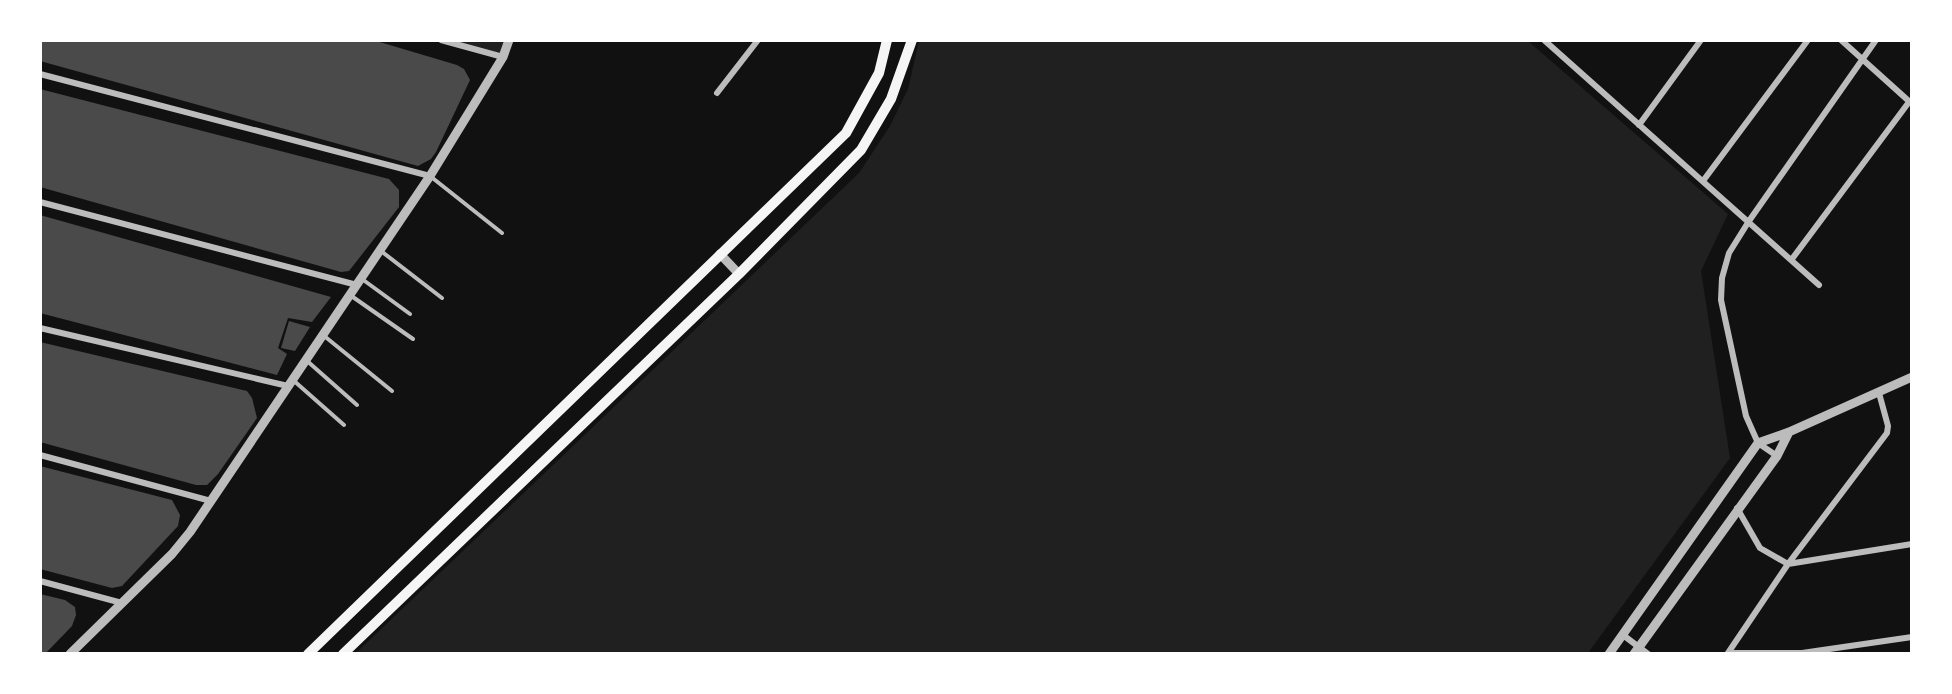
<svg xmlns="http://www.w3.org/2000/svg" width="1952" height="694" font-family="'Fira Sans',sans-serif">
  <rect width="100%" height="100%" fill="#111"/>
  <!-- green -->
  <path fill="#202020" d="M449,41H505L500,53Z
    M919,41H1528L1728,214L1701,271L1730,458L1588,653H356L859,173L890,126L908,89Z"/>
  <!-- building -->
  <path fill="#4a4a4a" d="M40,40H373L457,65L464,69L470,80L436,152L431,159L418,166L40,61Z
    M40,89L389,179L399,190V207L349,271L341,272L40,187Z
    M40,215L331,297L312,322L288,318L278,348L287,354L277,375L40,313Z
    M289,321L310,327L295,351L281,348Z
    M40,342L247,391L252,398L257,418L218,474L207,485H196L40,442Z
    M40,466L172,500L180,515L178,526L122,586L112,588L40,569Z
    M40,594L65,600L75,607L76,615L72,626L45,654H40Z"/>
  <g fill="none" stroke-linecap="round" stroke-linejoin="round">
    <!-- service -->
    <path stroke="#bcbcbc" stroke-width="4" d="M430,176L502,233
      M381,251L442,298
      M362,279L410,314
      M350,295L413,339
      M323,335L392,391
      M306,360L357,405
      M293,380L344,425"/>
    <!-- minor -->
    <path stroke="#bcbcbc" stroke-width="6" d="M441,40L503,57
      M1544,40L1819,285
      M1841,40L1911,103
      M40,74L430,176
      M717,93L758,40
      M1639,125L1701,40
      M1703,181L1808,40
      M40,202L357,285
      M1792,259L1909,102
      M40,328L288,386
      M40,455L211,501
      M1777,456L1758,443L1746,416L1721,300L1722,278L1729,253L1749,221L1876,40
      M1737,508L1760,548L1788,564L1912,544
      M40,581L122,603
      M1623,635L1648,654
      M1728,653L1788,564L1887,433L1888,426L1879,393
      M1728,653H1802L1912,637"/>
    <!-- tertiary -->
    <path stroke="#bcbcbc" stroke-width="9" d="M720,254L739,274
      M70,654L172,554L190,532L430,176L503,57L509,40
      M1609,654L1758,443L1789,432L1912,377
      M1634,654L1777,456L1789,432"/>
    <!-- secondary -->
    <path stroke="#f5f5f5" stroke-width="10" d="M308,654L846,133L879,73L887,40
      M343,654L739,274L861,150L891,99L912,40"/>
  </g>
  <!-- border -->
  <rect width="1952" height="694" fill="none" stroke="#ffffff" stroke-width="84"/>
</svg>
